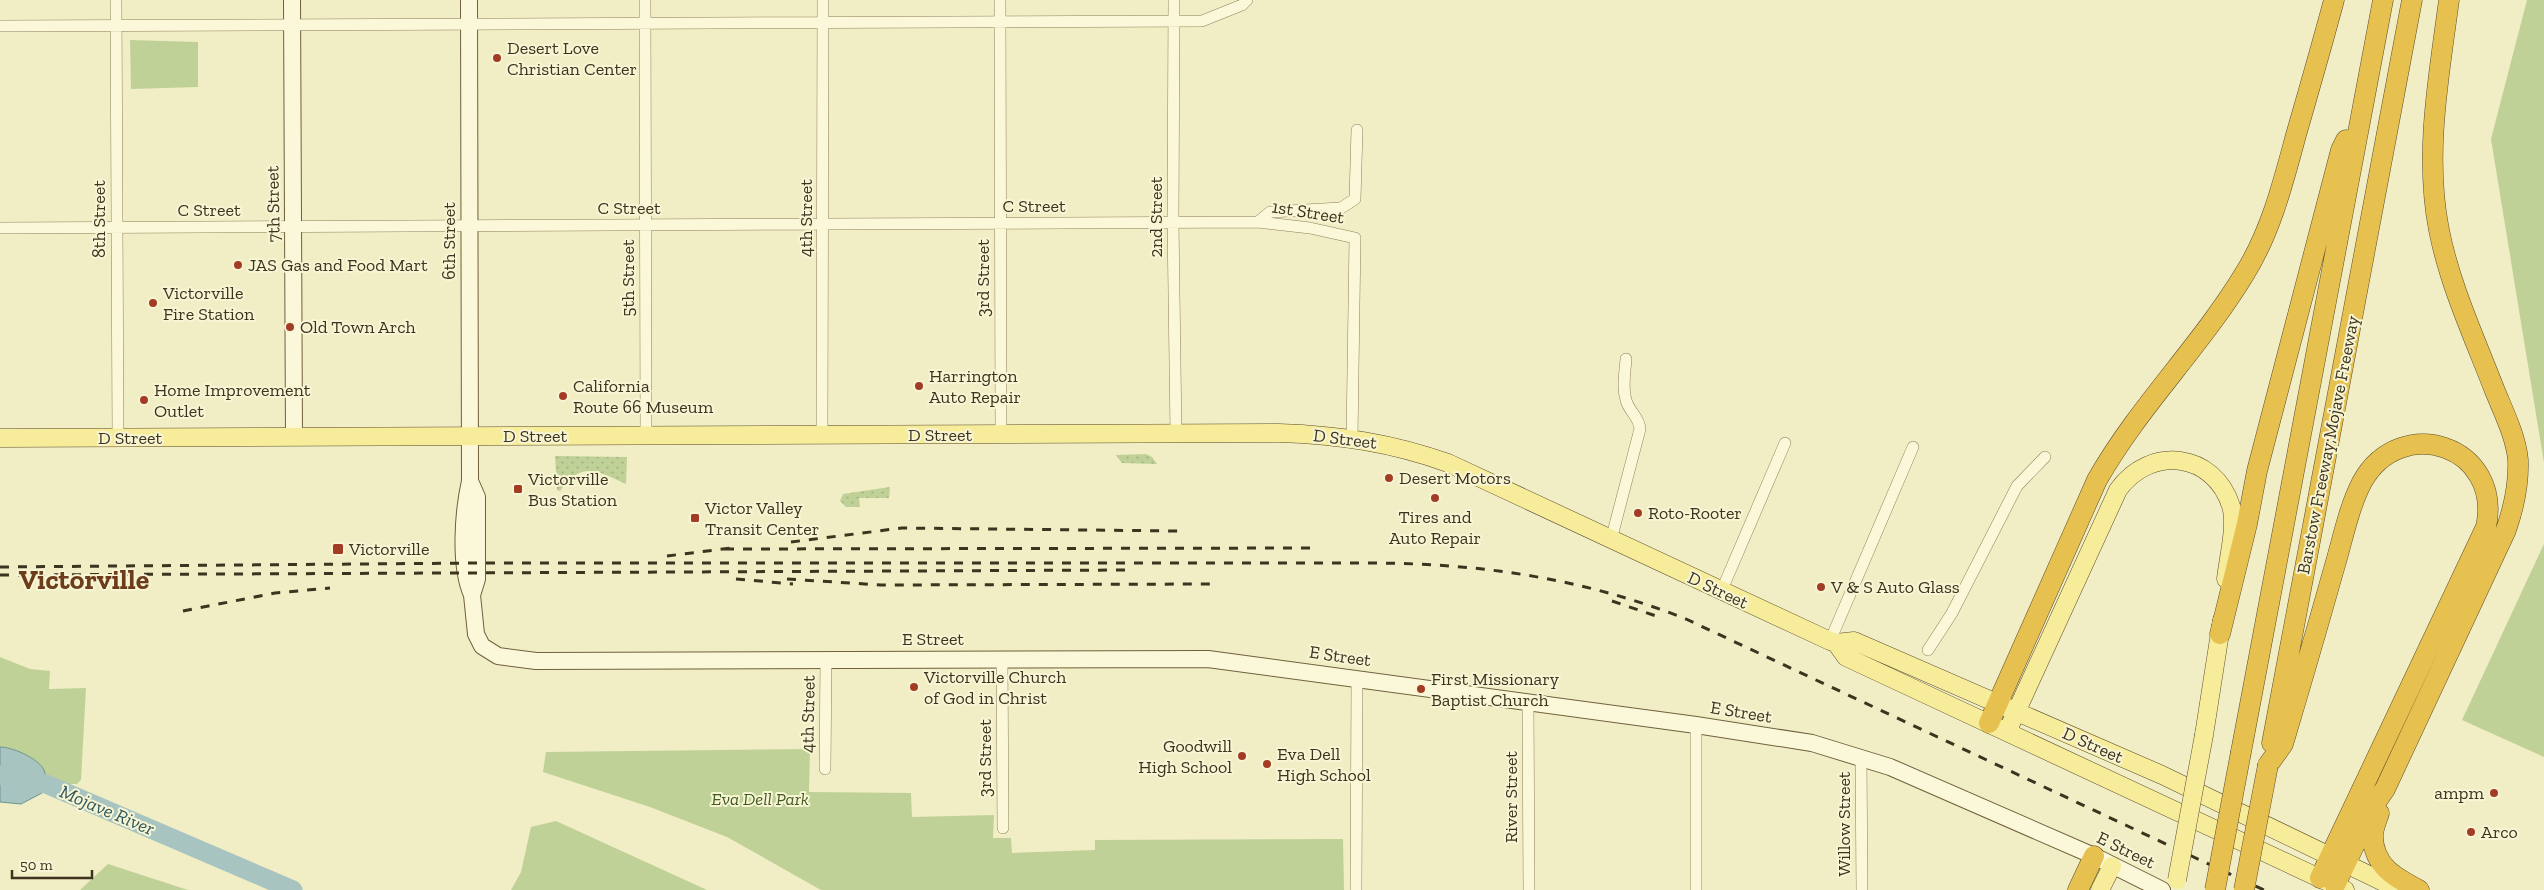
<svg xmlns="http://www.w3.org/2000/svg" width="2544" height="890" font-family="'Zilla Slab',serif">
  <defs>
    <pattern id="garden-dots" width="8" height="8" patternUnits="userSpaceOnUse" patternTransform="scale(1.25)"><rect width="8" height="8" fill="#bfd197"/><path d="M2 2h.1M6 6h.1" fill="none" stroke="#a5b482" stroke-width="1.8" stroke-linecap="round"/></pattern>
  </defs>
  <rect width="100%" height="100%" fill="#f1edc5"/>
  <!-- green -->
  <path fill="#bfd197" d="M2527,0H2544V463L2491,139Z
    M130,40L198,42V87L131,89Z
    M2544,544V757L2462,720Z
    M0,657L30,669L50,671L49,689L86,688L81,780L77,784H46C45,779 45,773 43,769C35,757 13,747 0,747Z
    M810,749L809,792L911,793L912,817L994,815L993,838H1011L1012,853L1095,850V840L1343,839L1344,890H821L727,837L650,807L543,772L546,752Z
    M556,821L707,890H511L521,872L531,827Z
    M108,864L188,890H80Z"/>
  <!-- garden -->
  <path fill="url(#garden-dots)" d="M1146,454L1152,457L1157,464L1122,463L1116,455Z
    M555,456L627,457L626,484C598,471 581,460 560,491L557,490Z
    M890,487L889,498H859L860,507H846L840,501L843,494Z"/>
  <!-- water -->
  <path fill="#a7c4c1" stroke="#6c9492" d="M0,747C12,747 38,758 44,770C47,777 45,786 42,793L21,804L0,802Z"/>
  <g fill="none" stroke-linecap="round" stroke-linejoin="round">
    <!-- river -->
    <path stroke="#a7c4c1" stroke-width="19" d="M0,775L46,784L293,890"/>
    <defs>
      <path id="street" d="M116,0L118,438
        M645,0L646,436
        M1000,0L1001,435
        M1174,0L1173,222L1176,434
        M0,26L1202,21L1242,5L1247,0
        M1258,222L1270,212L1341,208L1355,199L1357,130
        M0,228L1258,222L1310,228L1355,238L1352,438
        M822,436L823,0
        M1611,540L1640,429C1639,416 1629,412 1626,400C1622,387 1625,373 1626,359
        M1721,592L1785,443
        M1830,641L1913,447
        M1928,650L1952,613L2017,486L2045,457
        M1002,658L1003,828
        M1528,703L1529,890
        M1696,725V890
        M1861,757L1862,890
        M825,769L826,659
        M1356,890L1357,678"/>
      <path id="secondary" d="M292,0L294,437
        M469,0L470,481C463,512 459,566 472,595
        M470,481L477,497V579L472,595L476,634L482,646L498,656L536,661L1208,659L1696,725L1812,743L1890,767L2094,856L2162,890"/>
      <path id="primary" d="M0,438L1279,433C1339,435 1392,443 1448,463L1830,641L1836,643L1854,641L2162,775L2400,890
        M1836,643L1846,657L2345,890
        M2007,732L2118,490C2150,445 2214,452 2231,506C2237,525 2228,559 2226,579
        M2204,735L2222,620
        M2100,890L2112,866"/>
      <path id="highway" d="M2220,634L2247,524L2257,471L2341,150L2346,140
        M1989,723L2097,480C2139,406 2201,346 2245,273C2271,231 2283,183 2296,135C2309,90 2322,45 2334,0
        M2272,743L2412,0
        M2241,752L2383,0
        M2268,765L2283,744C2300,687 2317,629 2333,572C2342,543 2348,509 2362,482C2401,412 2503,446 2486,527L2320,878
        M2379,813C2377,820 2373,828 2373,836C2373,866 2396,878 2419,890
        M2335,885L2374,805L2385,789L2506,530C2514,507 2519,485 2518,460C2516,437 2504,413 2495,391C2475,339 2450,286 2439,230C2424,154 2439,76 2449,0
        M2078,890L2094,856"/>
    </defs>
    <!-- street casing -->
    <use href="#street" stroke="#8e8059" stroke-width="12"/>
    <!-- secondary casing -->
    <use href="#secondary" stroke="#70603c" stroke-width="18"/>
    <!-- primary casing -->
    <use href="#primary" stroke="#5c4c2d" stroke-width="19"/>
    <!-- highway casing -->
    <use href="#highway" stroke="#5c4c2d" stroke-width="21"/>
    <!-- street -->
    <use href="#street" stroke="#fbf8d9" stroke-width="11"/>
    <!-- secondary -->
    <use href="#secondary" stroke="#fbf8d9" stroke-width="16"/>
    <!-- primary -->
    <use href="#primary" stroke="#f7ec9a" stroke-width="18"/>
    <!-- highway -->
    <use href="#highway" stroke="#e6c150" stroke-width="20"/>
    <!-- rail -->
    <path stroke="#3d331e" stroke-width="3" stroke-dasharray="9 9" stroke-linecap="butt" d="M791,542L902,528L1178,531
      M725,549L1319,548
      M667,556L731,548
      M0,567L477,563H1368C1478,563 1583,578 1686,619L2264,890
      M0,575L1127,570
      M736,579L793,584
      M787,579L881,585L1215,584
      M1612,601L1659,617
      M183,611L275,593L330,588"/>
    <defs>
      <path id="primary-bridge" d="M2177,880L2204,735"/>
      <path id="highway-bridge" d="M2215,890L2241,752
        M2244,890L2268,765"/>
    </defs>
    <!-- primary-bridge casing -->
    <use href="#primary-bridge" stroke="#5c4c2d" stroke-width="19" stroke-linecap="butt"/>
    <!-- highway-bridge casing -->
    <use href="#highway-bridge" stroke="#5c4c2d" stroke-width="21" stroke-linecap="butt"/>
    <!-- primary-bridge -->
    <use href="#primary-bridge" stroke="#f7ec9a" stroke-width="18"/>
    <!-- highway-bridge -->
    <use href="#highway-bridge" stroke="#e6c150" stroke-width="20"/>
  </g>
  <!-- markers -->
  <g fill="#a23c24" stroke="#f8f5d5" stroke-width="2">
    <circle cx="497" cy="58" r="5"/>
    <circle cx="238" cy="265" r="5"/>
    <circle cx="153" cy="303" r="5"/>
    <circle cx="290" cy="327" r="5"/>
    <circle cx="919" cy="386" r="5"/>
    <circle cx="563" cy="396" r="5"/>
    <circle cx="144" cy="400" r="5"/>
    <circle cx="1389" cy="478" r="5"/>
    <rect x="513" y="484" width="10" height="10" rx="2.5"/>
    <circle cx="1435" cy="498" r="5"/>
    <circle cx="1638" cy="513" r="5"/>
    <rect x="690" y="513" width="10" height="10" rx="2.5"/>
    <rect x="332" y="543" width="12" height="12" rx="2.5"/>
    <circle cx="1821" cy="587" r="5"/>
    <circle cx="914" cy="687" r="5"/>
    <circle cx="1421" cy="689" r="5"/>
    <circle cx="1242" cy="756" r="5"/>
    <circle cx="1267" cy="764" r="5"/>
    <circle cx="2494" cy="793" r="5"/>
    <circle cx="2471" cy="832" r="5"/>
  </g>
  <g text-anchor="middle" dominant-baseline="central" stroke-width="4" stroke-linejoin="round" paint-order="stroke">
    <!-- poi labels -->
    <g font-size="18" fill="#3d331e" stroke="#f8f5d5" text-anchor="start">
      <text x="507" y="48">Desert Love<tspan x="507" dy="21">Christian Center</tspan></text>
      <text x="248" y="265">JAS Gas and Food Mart</text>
      <text x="163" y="293">Victorville<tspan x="163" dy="21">Fire Station</tspan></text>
      <text x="300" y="327">Old Town Arch</text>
      <text x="929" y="376">Harrington<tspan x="929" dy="21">Auto Repair</tspan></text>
      <text x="573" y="386">California<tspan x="573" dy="21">Route 66 Museum</tspan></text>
      <text x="154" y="390">Home Improvement<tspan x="154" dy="21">Outlet</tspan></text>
      <text x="1399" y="478">Desert Motors</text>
      <text x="528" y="479">Victorville<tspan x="528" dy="21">Bus Station</tspan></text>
      <text x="705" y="508">Victor Valley<tspan x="705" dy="21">Transit Center</tspan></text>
      <text x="1648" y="513">Roto-Rooter</text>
      <text x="1435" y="517" text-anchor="middle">Tires and<tspan x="1435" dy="21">Auto Repair</tspan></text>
      <text x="349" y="549">Victorville</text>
      <text x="1831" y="587">V &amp; S Auto Glass</text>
      <text x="924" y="677">Victorville Church<tspan x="924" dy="21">of God in Christ</tspan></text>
      <text x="1431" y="679">First Missionary<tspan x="1431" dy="21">Baptist Church</tspan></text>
      <text x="1232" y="746" text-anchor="end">Goodwill<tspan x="1232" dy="21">High School</tspan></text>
      <text x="1277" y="754">Eva Dell<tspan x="1277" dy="21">High School</tspan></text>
      <text x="2484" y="793" text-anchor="end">ampm</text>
      <text x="2481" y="832">Arco</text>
    </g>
    <!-- street labels -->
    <g font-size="18" fill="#3d331e" stroke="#f8f5d5">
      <text transform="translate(273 204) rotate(-91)">7th Street</text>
      <text x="1034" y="206">C Street</text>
      <text x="629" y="208">C Street</text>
      <text x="209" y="210">C Street</text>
      <text transform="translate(1308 212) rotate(9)">1st Street</text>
      <text transform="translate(1156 217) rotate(-90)">2nd Street</text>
      <text transform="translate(806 218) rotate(-90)">4th Street</text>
      <text transform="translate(99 219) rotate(-90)">8th Street</text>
      <text transform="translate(449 241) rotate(-90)">6th Street</text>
      <text transform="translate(628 278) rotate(-90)">5th Street</text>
      <text transform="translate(983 278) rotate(-90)">3rd Street</text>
      <text x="940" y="435">D Street</text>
      <text x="535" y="436">D Street</text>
      <text x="130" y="438">D Street</text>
      <text transform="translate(1345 439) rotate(7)">D Street</text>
      <text transform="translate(2328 445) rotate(-79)">Barstow Freeway;Mojave Freeway</text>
      <text transform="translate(1718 590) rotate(25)">D Street</text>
      <text x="933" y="639">E Street</text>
      <text transform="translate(1340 656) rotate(8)">E Street</text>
      <text transform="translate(1741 712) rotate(9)">E Street</text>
      <text transform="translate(808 714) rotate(-89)">4th Street</text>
      <text transform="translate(2093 745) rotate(24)">D Street</text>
      <text transform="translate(985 758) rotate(-90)">3rd Street</text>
      <text transform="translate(1511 797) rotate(-90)">River Street</text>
      <text transform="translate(1844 824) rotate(-90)">Willow Street</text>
      <text transform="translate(2126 850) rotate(26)">E Street</text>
    </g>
    <!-- park labels -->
    <g font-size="18" font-style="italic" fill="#425b23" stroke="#f8f5d5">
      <text x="760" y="799">Eva Dell Park</text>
    </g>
    <!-- water labels -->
    <g font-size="19" font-style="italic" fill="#2c575e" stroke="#f8f5d5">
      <text transform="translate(107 810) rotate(23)">Mojave River</text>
    </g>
    <!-- town labels -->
    <g font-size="28" font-weight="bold" fill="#6d3c1a" stroke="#f8f5d5">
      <text x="84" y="579">Victorville</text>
    </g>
  </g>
  <!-- scale -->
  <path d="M12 870v8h80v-8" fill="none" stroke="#3d331e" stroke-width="2.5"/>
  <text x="20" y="870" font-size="15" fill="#3d331e" stroke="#f8f5d5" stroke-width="4" paint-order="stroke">50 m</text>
</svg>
